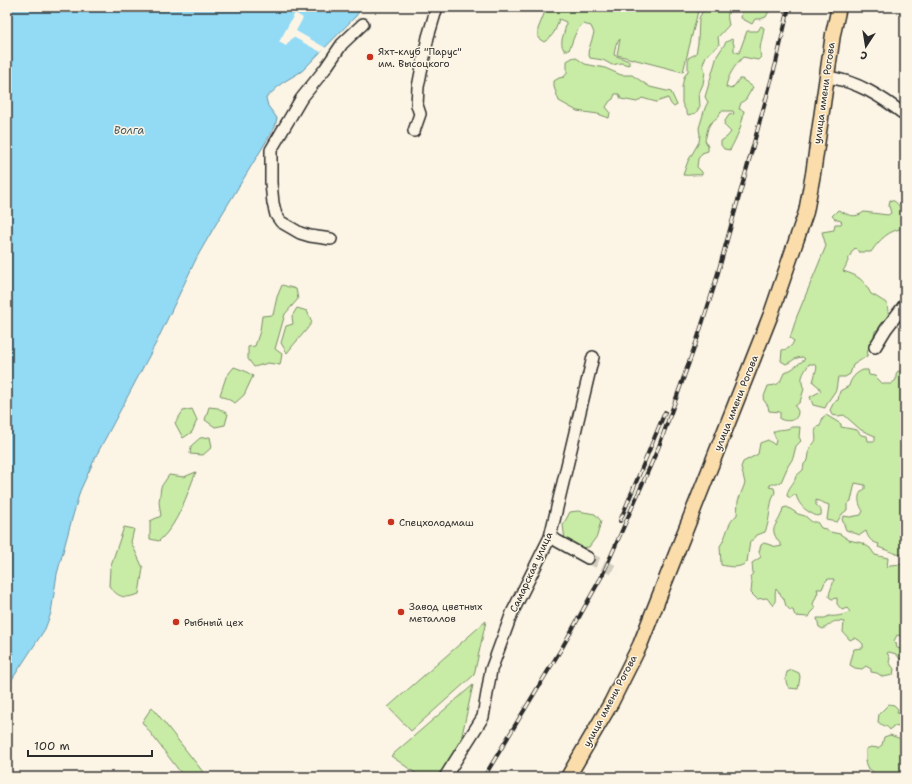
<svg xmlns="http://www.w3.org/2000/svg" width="912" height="784" font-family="'Shantell Sans',sans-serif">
  <rect width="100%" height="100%" fill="#fcf5e5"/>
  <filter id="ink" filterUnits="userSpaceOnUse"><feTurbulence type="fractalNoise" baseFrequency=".025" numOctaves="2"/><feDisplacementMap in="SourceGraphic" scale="8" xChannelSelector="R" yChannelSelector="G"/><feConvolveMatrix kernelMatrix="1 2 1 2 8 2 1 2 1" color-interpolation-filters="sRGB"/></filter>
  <g filter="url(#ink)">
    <!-- green -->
    <path fill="#c8eca5" stroke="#7a8c68" d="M543,7H627L628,10L629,7H699L683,72L617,55L620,39L616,44L614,55L629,61V65L621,63L612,65L603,60L590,58L588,52L594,33L591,26L583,24C575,30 573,41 569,50H564C558,41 566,33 566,22L559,19C556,29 554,36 544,42L538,38V29L546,9Z
      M705,7H734C726,11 727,16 729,25L718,37L719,45L706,56L703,64L705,72L703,84L699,93L700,106L696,113L688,115L682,103V87L684,77L688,71V58L696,54L698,43L699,18Z
      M748,7H771L766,17L760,19H755L752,24L741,18L742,12Z
      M761,26L764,28C763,38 758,48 761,57L758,60L743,57C735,65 727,77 726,87L731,89L735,85L739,79H742L753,87L746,99L741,103L739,109L744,111C742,126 737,137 730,150L724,149L721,145V141L727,137L731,132L724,125L725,121L729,115L734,114L733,111H721C719,118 714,119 710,124C707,128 707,135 705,140L708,147V151L702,153L698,159L697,167L702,172V175C695,174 689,176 683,175L688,161L699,142L700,135L699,128L705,108L708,102L705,97L717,56L726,42L732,39L734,45V51L739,53L747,31H758Z
      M575,57L585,64L605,68L621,75H632L650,87L671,92L677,105L674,107L671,104L668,98L656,102L642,98L637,102L621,99L619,94H615L613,99L610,101L606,107L610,112L609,118L598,114L577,111L559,101L554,87V81L559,78L564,77L567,73V61L572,58Z
      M890,200C899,201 899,209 905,213V228C889,230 880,239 871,252H859L855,248C849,254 848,264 843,271C859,276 863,279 871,294C878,297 880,300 887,303L889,319L884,326L875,331L873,347L868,349L867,356L853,365L850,374L845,377H838L836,390L829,400L825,408L813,405L810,397L821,391L819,387L813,382L817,367L814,364H809C803,374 799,378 804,389L800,402L795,406C796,408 798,410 798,412C798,422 786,422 780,419V412L769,411L768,406L763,399L768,386L776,385L780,382L784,373L792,369L805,359L803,357C793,358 795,360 786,364L781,361L782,350C789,349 791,347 794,341L790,338L797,316L826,246L822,232L834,230L835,224H841L842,222L841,221L835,219L832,216L838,210C849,215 854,219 864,212L888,215L891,213L889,206Z
      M282,285L296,289L298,299L285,314L275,349L282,354L280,365L268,363L254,367L248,359V347L255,346L260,331L262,316L273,315L277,297Z
      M297,308L307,311L312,322C305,333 295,342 287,353L281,343L286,326L293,324L292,316Z
      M234,367L245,371L253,376L244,395L235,403L220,395L226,377Z
      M863,370H868L869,375L875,376L883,384H891L896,380V374L898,371L905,372V555L897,554L878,547L879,544C871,542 868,538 866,531L860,535L846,530L842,519L844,516L850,517L861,515L863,511C858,504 856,493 865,489V485L855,483L851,501L847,504V510L842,514L837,522L827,520L829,505L816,500V505C820,508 822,510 821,515L817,516C807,512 799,506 796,495H793L791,498L787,496C788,486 794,485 796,476L803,470L804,464L808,460L810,447C821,438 812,436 817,427L820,426L823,417L826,415L841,424V427L857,430L861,435L867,436L868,441H875V436L861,430L844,415L838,416L832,415L830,410L834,402L838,400L840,391L849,386C851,378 856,373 863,370Z
      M209,407L218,408L228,414L225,425L215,427L205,420Z
      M192,409L197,420L192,432L183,438L175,423L183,411Z
      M792,427H800L799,437L801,441L796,446L793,458L788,466L781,482L777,484H771L769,487L774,488L775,492C768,506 771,519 765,532L757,535L754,539L750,541L747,562C739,569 731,567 721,565L720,546C727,537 727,522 737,515L738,501L745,483L741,467L743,462L758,454L760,443L768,440L775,445L776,439L773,432C779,428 785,431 792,427Z
      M210,437L212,447L203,455L190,454L191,446L200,438Z
      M196,472C186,496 179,523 159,541L150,539V521L161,516L159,502L161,487L169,475L184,477Z
      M787,507L798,514L805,516L812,522H817L821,528L826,529L830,532L840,534L849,540L862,543L870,548L875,555L888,558L887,568L890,565L905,564V637L897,635L894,641L896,643L897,648L905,650V655L902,659H900L896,654L889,652L887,653L890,658L889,662L894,669L893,675L883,677L877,673L871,672V669L866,666L862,669L855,668L850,665L854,649L863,648V644L859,640L854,638L850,640L843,632L844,622C832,619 832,624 823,629L819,627L817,618H825L829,616C836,617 844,615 850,612L847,608L842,610L837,604V598L832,599L829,597C829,591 833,586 834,579H828L825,582L822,589H817L818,592L813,604L815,609L811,613L809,617L795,616L793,610H790L786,606L784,599L776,589C774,595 777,600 773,606L767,598L757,599L751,593L752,582L750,577L753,573L752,563L761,557L759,552L761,545L764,543L777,547L782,546C765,525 779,528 783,508Z
      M578,511L595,514L601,521L597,536L589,547L581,548L565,540L563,525L570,512Z
      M124,527L134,529L131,542L143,568L139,594C124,599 119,598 109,586L110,568Z
      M486,621L474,675L411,731L388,707Z
      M792,670L799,673L800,677L798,689L789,688C785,682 785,679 787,672Z
      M473,685L460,744L440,777H421L391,756Z
      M889,704L894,705L898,709L897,713H901L905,710V777C897,777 886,779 879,776C874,774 873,770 868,769L865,762L866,759V749L871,747L878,748L882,745L884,737L890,735L901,739L903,731L899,727L893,726L890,730C887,725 882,726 878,722L879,714Z
      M152,707L207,777H184L142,722Z"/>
    <!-- water -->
    <path fill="#93daf5" stroke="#6994a4" d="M7,7H362L356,16L302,71L282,83L266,98L268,106L277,118L275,127L216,224L197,257L156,343L96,456L80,491L70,526L57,574L51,613L45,629L7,687Z"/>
    <!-- pier -->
    <path fill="#fcf5e5" d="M295,13L303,18L296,31L326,48L321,52L293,37L286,46L279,42Z"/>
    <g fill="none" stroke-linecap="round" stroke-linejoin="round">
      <!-- minor-tunnel -->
      <path stroke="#d2cdc0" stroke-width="11" stroke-dasharray="11 5.5" stroke-linecap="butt" d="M588,558L618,572"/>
      <defs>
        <path id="minor" d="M827,77C857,81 882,97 905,115
          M414,131L420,114L417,105L418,87L428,37L437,7
          M331,239L310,236L300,233L281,222L276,215L273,203L271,183V150L301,99L325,69L342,44L363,24
          M875,347L886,329L905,304
          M550,537L588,558
          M445,777L483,717L491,670L512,613L550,537L593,357"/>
        <path id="major" d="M568,777L611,703L640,645L771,314L806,212L813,174L833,34L839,7"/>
      </defs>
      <!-- minor casing -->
      <use href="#minor" stroke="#2b2b2b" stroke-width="14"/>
      <!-- major casing -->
      <use href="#major" stroke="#2b2b2b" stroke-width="17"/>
      <!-- minor -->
      <use href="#minor" stroke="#fcf5e5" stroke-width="11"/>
      <!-- major -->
      <use href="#major" stroke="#faddab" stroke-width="14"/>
      <defs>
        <path id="rail" d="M620,521L665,412
          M484,777L563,646L603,574L659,446L696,343L714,287L776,63L789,7"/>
      </defs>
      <!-- rail casing -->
      <use href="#rail" stroke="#2b2b2b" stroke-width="4"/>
      <!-- rail -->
      <use href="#rail" stroke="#fcf5e5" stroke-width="2.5" stroke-dasharray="8" stroke-linecap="butt"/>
    </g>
  </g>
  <!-- markers -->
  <g fill="#c8321e" stroke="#fcf5e5" stroke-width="1.5">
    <circle cx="370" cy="57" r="4"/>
    <circle cx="391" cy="522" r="4"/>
    <circle cx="401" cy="612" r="4"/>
    <circle cx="176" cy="622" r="4"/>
  </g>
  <g text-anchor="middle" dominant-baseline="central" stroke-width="3" stroke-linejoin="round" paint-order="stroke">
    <!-- poi labels -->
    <g font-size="10" fill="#2b2b2b" stroke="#fcf5e5" text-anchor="start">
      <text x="378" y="51">Яхт-клуб "Парус"<tspan x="378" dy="12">им. Высоцкого</tspan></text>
      <text x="399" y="522">Спецхолодмаш</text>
      <text x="409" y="606">Завод цветных<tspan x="409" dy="12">металлов</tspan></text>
      <text x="184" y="622">Рыбный цех</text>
    </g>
    <!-- street labels -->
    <g font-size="10" fill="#2b2b2b" stroke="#fcf5e5">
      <text transform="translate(824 93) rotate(-82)">улица имени Рогова</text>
      <text transform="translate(736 403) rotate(-68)">улица имени Рогова</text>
      <text transform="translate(531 572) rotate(-65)">Самарская улица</text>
      <text transform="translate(610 701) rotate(-62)">улица имени Рогова</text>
    </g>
    <!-- water labels -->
    <g font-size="11" font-style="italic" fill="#45575e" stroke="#fcf5e5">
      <text x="129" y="130">Волга</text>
    </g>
  </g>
  <!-- margin -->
  <rect width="912" height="784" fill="none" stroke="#fcf5e5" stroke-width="24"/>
  <rect x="12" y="12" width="888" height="760" fill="none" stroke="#2b2b2b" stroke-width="1.5" filter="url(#ink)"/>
  <!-- north arrow -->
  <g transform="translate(866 46) rotate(192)" stroke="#fcf5e5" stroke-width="3" paint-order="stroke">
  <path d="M0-3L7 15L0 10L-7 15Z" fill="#2b2b2b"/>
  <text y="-6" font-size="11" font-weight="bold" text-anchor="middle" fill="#2b2b2b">С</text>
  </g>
  <!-- scale -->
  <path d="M28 750v6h124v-6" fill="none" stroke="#2b2b2b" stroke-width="2"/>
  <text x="34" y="750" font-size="12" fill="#2b2b2b" stroke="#fcf5e5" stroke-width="3" paint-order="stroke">100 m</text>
</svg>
